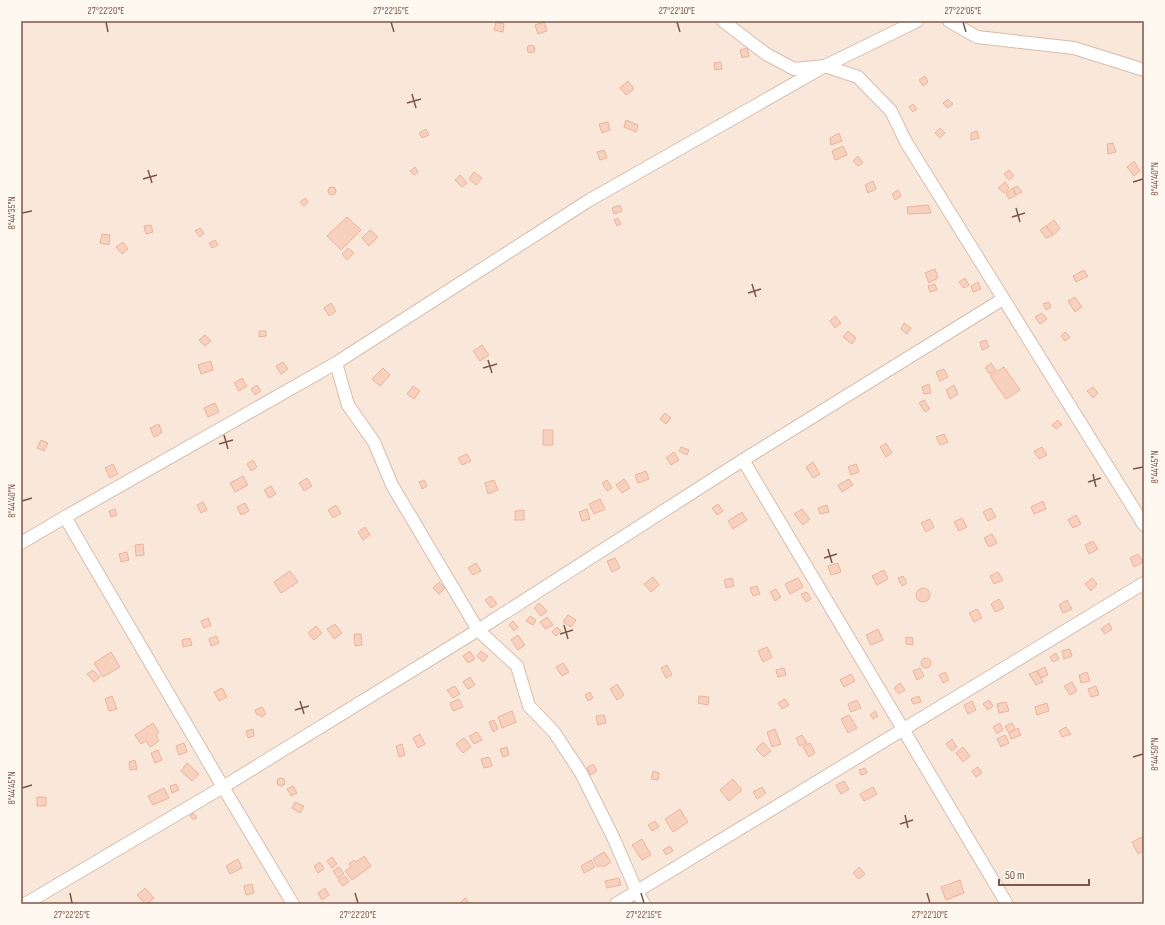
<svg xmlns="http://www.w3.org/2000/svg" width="1165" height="925" font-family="'Sofia Sans Condensed',sans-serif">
  <rect width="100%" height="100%" fill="#fef4e9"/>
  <!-- residential -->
  <path fill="#f9e8d9" d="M21,21H1144V904H21Z"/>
  <!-- building -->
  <path fill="#f7d0be" stroke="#ebb49c" d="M496,22L504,24L503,32L494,30Z
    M544,22L547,31L538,34L535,25Z
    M527 49a4 4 0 1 1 8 0a4 4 0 1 1-8 0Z
    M747,48L749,56L742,58L740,50Z
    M721,62L722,69L715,70L714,63Z
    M925,76L928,82L923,86L919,80Z
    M628,81L634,89L626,95L620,88Z
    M948,99L953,104L947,108L943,103Z
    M913,104L917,109L913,112L909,107Z
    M626,120L638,125L636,132L624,127Z
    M608,122L610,130L602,133L599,124Z
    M940,128L945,133L940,138L935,133Z
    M426,129L429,135L422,138L419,133Z
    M977,131L979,138L971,140V133Z
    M839,133L842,141L831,145L830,138Z
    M1113,143L1116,152L1108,154L1107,144Z
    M843,146L847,155L835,160L832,151Z
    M604,150L607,158L600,160L597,152Z
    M858,156L863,163L858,166L853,161Z
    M1134,161L1140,171L1134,176L1127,167Z
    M415,167L418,172L414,175L410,171Z
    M1009,170L1014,176L1009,180L1004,174Z
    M474,172L482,178L476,185L469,179Z
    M460,175L467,183L462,187L455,180Z
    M873,181L876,189L868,193L865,185Z
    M1005,182L1009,188L1004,193L998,188Z
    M1017,186L1022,192L1016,195L1013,188Z
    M328 191a4 4 0 1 1 8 0a4 4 0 1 1-8 0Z
    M1013,188L1016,195L1009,199L1006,193Z
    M898,190L901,196L895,200L892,194Z
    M305,198L308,202L304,206L300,202Z
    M620,205L622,211L614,214L612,208Z
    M928,205L931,213L908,214L907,207Z
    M347,217L361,230L341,250L327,236Z
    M618,218L621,224L617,226L614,220Z
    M1054,220L1060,229L1053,235L1046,226Z
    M151,225L153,232L146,234L144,226Z
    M1046,226L1053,235L1046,238L1040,230Z
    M200,228L204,233L200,237L195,231Z
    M370,230L378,237L369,246L362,238Z
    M102,234L110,235L109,245L100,243Z
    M215,240L218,245L212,248L209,243Z
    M123,242L128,249L122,254L116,247Z
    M348,248L354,253L347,260L342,254Z
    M935,269L938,278L929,283L925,273Z
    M1084,270L1088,276L1076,282L1073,276Z
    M965,278L969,285L964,288L959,282Z
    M978,282L981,289L973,292L971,286Z
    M935,284L937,290L930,292L928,286Z
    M1075,297L1082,307L1075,312L1068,301Z
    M1049,302L1051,307L1046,310L1043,304Z
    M331,303L336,311L329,316L324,308Z
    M1042,313L1047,319L1040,324L1035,317Z
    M835,316L841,323L835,328L830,321Z
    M904,323L911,328L907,334L901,329Z
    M259,331H266V336L259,337Z
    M848,331L856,338L852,344L843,337Z
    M1065,332L1070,337L1065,341L1061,336Z
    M205,335L211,341L205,346L199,340Z
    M986,340L989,347L982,350L980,342Z
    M482,345L489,355L480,361L473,351Z
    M211,361L213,370L201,374L198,365Z
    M283,362L288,369L281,374L276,366Z
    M991,363L996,370L990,374L985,368Z
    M1004,367L1020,390L1006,399L990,376Z
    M383,368L390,375L380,386L372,379Z
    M944,369L948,377L940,381L936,372Z
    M242,378L247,386L239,391L234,383Z
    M929,384L931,393L924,394L922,387Z
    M257,385L261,391L255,395L251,389Z
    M954,385L958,394L950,399L946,390Z
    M413,386L420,391L414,399L407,394Z
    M1093,387L1098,393L1093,398L1087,391Z
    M924,400L930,409L925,412L919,403Z
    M215,403L219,412L208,417L204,408Z
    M665,413L671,418L666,424L660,419Z
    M1058,420L1062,425L1056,429L1052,425Z
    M159,424L162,433L154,437L150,428Z
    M543,430H553V445H543Z
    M944,434L948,442L940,445L936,437Z
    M41,440L48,443L44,451L37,448Z
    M886,443L892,453L886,457L880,447Z
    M681,447L689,450L687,455L679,451Z
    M1042,447L1047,455L1039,459L1034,451Z
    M674,452L679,460L671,465L666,458Z
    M467,454L471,461L462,465L458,458Z
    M253,460L257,467L251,471L247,464Z
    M813,462L820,474L813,478L806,467Z
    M113,464L118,474L110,478L105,468Z
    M856,464L859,472L851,475L848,467Z
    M646,471L649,479L638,483L635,475Z
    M243,476L248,485L235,492L230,483Z
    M307,478L312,486L304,491L299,483Z
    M624,479L630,488L622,493L616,485Z
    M849,479L853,485L842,492L838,485Z
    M424,480L427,486L422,489L419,482Z
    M494,480L498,490L488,494L485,483Z
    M607,480L612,488L607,491L602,483Z
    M271,486L276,494L269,498L264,490Z
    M600,499L605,509L594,514L589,504Z
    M1043,501L1046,509L1034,514L1031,507Z
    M203,502L207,510L201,513L197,505Z
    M245,503L249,511L241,515L237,507Z
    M718,504L723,511L717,515L712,508Z
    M336,505L341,513L333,518L328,510Z
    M827,505L829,512L820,514L818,508Z
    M991,508L996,517L988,521L983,512Z
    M115,509L117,515L111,517L109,511Z
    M587,509L590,519L582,521L579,512Z
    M802,509L810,519L803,525L794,514Z
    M524,510V520H515V511Z
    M742,512L747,520L733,529L728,521Z
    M1076,515L1081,524L1073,528L1068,520Z
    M962,518L967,527L959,531L954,522Z
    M930,519L934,527L926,532L921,523Z
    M365,527L370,535L363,540L358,532Z
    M992,534L997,543L989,547L984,538Z
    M1093,541L1098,549L1089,554L1085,545Z
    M143,544L144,555L136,556L135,545Z
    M127,552L129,560L121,562L119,554Z
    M1138,554L1143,562L1134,567L1130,558Z
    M615,558L620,568L612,572L607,561Z
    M476,563L481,571L473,575L468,568Z
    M838,563L841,572L831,575L828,566Z
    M884,570L888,579L877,585L872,576Z
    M290,571L298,582L281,593L274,582Z
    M998,572L1003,580L994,584L990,576Z
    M903,576L907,583L902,586L898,578Z
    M653,577L659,585L651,592L644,584Z
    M732,578L734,586L726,588L724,580Z
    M798,578L803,587L790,594L785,584Z
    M1092,578L1097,584L1091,591L1085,584Z
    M439,582L445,588L439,594L433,588Z
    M757,586L760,594L753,596L750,588Z
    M916 595a7 7 0 1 1 14 0a7 7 0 1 1-14 0Z
    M776,589L781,597L775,601L770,592Z
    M807,592L811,599L806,602L801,594Z
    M491,596L497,604L491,608L485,600Z
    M999,599L1004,608L995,612L991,604Z
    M1067,600L1072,609L1063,613L1059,605Z
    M539,603L547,611L541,616L534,608Z
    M977,609L982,618L974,622L969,613Z
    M568,615L576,620L571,627L563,622Z
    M530,616L536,620L533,625L526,621Z
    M547,617L553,625L545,629L540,622Z
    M208,618L211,625L204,628L201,621Z
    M513,621L518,627L514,631L509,625Z
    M1109,623L1112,629L1105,634L1101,629Z
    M335,624L342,633L334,639L327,629Z
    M316,626L322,633L314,640L308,633Z
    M557,627L561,631L556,636L552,632Z
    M878,629L883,640L871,645L866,635Z
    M354,634H361L362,645L355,646Z
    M518,635L525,645L518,650L511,640Z
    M216,636L219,643L211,646L209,639Z
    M906,637L913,638V645L906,644Z
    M190,638L192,645L183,647L182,640Z
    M767,647L772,657L763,662L758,651Z
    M1070,649L1072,656L1064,659L1062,651Z
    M470,651L475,659L468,663L463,656Z
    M481,651L488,656L483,662L477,656Z
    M111,652L120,667L103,677L94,663Z
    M1056,653L1059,659L1053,662L1050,657Z
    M921 663a5 5 0 1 1 10 0a5 5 0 1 1-10 0Z
    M563,663L569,672L562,676L556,667Z
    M667,665L672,675L666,678L661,668Z
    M1045,667L1048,675L1041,678L1037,671Z
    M784,668L786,675L778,677L776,670Z
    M920,668L924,676L917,680L913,671Z
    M93,670L100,677L94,682L87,674Z
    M1037,671L1043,682L1036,685L1029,674Z
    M945,672L949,680L943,683L939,675Z
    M1087,672L1090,681L1081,683L1079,675Z
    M851,674L855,681L844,687L840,680Z
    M470,677L475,685L468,689L463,682Z
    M1072,682L1077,691L1070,695L1064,686Z
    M900,683L905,690L899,694L894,688Z
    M617,684L624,695L617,700L610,689Z
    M455,686L460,694L453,698L447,690Z
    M1096,686L1099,695L1091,697L1088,689Z
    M222,688L227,697L219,701L214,692Z
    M590,692L593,698L588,701L585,695Z
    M112,696L117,709L109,711L105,699Z
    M699,696L709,697L708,705L698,703Z
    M919,696L921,702L913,704L911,699Z
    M459,699L463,707L453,711L450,703Z
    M785,699L789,705L782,709L778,703Z
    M857,700L861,708L851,712L848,704Z
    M989,700L993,706L988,710L983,704Z
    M972,701L976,710L968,714L964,705Z
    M1006,702L1009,711L999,713L997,704Z
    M1047,703L1049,711L1037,715L1035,707Z
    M262,707L266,714L261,717L259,714L257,715L255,710Z
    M512,711L516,722L502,728L498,717Z
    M875,711L878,716L873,719L870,715Z
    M604,715L606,723L598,725L596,716Z
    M849,715L857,728L848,733L841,719Z
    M494,720L498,729L493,732L489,722Z
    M153,723L159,733L156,735L159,741L150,747L146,741L141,744L135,735Z
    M1000,723L1003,730L997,734L993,727Z
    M1012,723L1015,729L1009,733L1005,726Z
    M1066,727L1071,734L1062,737L1059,731Z
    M1018,728L1021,735L1011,739L1009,733Z
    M253,729L254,736L248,738L246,731Z
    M775,729L781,744L772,747L767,732Z
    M477,732L482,740L474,744L469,736Z
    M420,734L425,744L418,748L413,738Z
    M802,735L807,743L800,746L796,738Z
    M1005,735L1009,743L1001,747L997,739Z
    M464,738L471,747L463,753L456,744Z
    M952,739L957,747L952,751L946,744Z
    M763,742L771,751L764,757L756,749Z
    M184,743L187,752L179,755L176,746Z
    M810,743L815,753L809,757L803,747Z
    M402,744L405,755L399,757L396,746Z
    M507,747L509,755L503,757L500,749Z
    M963,747L970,756L963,762L956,753Z
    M158,750L162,760L155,763L151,753Z
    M489,757L492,766L484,768L481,759Z
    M135,760L137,769L130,770L129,762Z
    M187,763L199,774L192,781L181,771Z
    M593,764L597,771L590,775L587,768Z
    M978,767L982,773L976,777L972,771Z
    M865,768L867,773L861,775L859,770Z
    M653,771L659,773L658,780L651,779Z
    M277 782a4 4 0 1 1 8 0a4 4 0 1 1-8 0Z
    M733,779L742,790L729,801L720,790Z
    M844,781L849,789L841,794L836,785Z
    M176,784L179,790L172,793L170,786Z
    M293,786L297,793L291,796L287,789Z
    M762,787L766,793L757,799L753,792Z
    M873,787L877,794L864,801L860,794Z
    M164,788L169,798L153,805L148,796Z
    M37,797H46V806H37Z
    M295,802L304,806L300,813L292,808Z
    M680,809L688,822L673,832L665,819Z
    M193,813L197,817L194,820L190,816Z
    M655,821L659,827L652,831L648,825Z
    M1144,836V850L1138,854L1132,842Z
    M642,839L651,855L642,860L632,845Z
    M670,846L673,851L666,855L663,850Z
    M604,852L611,862L603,867L601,865L598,867L593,859Z
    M364,856L371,866L352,880L345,871L351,867L349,864L354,860L356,862Z
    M332,857L337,864L332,868L327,861Z
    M238,859L242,868L230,874L226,866Z
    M591,860L595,867L584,873L581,866Z
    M320,862L324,869L318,873L314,866Z
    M339,867L344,874L338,878L333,871Z
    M859,867L865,874L859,879L853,873Z
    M345,876L349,882L343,886L338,880Z
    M619,878L621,885L607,888L605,881Z
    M960,880L964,893L946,900L941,887Z
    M252,884L254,893L246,895L244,886Z
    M145,888L154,898L147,904H145L137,895Z
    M325,888L329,895L322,900L318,893Z
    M465,898L470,904H459Z"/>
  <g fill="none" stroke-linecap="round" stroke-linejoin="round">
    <defs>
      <path id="minor" d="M723,21L766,54L794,69L825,66L858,77L891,111L906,142L1144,525
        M949,21L977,37L1074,48L1144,70
        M336,363L348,405L374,442L392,485L478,630L517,666L529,706L554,732L581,773L613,837L637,892L644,904
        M743,460L1007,904
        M65,517L223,787L293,904
        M21,543L65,517L336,363L588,201L825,66L917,21
        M25,904L223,787L478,630L743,460L1003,299
        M616,904L1144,583"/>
    </defs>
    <!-- minor casing -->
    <use href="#minor" stroke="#d5bdaf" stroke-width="14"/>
    <!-- minor -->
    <use href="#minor" stroke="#fff" stroke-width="12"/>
  </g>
  <!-- ticks -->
  <path fill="none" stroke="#7c5749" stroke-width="1.5" d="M106,22L108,32M391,22L394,32M677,22L680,32M963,22L966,32M412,94L416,108M407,103L421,99M148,170L152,183M143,179L157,175M1133,182L1143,179M1016,208L1020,222M22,213L32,211M1012,217L1025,213M752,284L756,297M748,293L761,289M488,360L492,373M483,368L497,364M224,435L228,449M219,444L233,440M1133,469L1143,467M1093,474L1096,487M1088,482L1101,478M22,501L32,498M828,549L832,563M824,558L837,554M564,625L568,639M560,634L573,630M300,701L304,714M295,710L309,706M1133,757L1143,754M22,788L32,785M905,815L908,828M900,824L913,820M70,893L72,903M355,893L358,903M641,893L644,903M927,893L930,903"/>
  <!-- border -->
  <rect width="1165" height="925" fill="none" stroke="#fff8f1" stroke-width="44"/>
  <!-- scale -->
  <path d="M999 879v6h90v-6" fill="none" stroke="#7c5749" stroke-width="2"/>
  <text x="1005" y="879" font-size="12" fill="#7c5749" stroke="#fff8f1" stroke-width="3" paint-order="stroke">50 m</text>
  <rect x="22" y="22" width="1121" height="881" fill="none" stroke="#7c5749" stroke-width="1.5"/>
  <g font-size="10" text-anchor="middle" fill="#7c5749">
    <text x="106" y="14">27°22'20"E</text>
    <text x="391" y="14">27°22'15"E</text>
    <text x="677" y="14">27°22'10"E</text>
    <text x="963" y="14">27°22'05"E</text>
    <text transform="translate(1154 179) rotate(-90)" y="4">8°44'40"N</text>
    <text transform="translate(11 213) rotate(-90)" y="4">8°44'35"N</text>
    <text transform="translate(1154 467) rotate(-90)" y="4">8°44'45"N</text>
    <text transform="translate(11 501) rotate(-90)" y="4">8°44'40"N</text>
    <text transform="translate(1154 754) rotate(-90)" y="4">8°44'50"N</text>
    <text transform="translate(11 788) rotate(-90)" y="4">8°44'45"N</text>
    <text x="72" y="918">27°22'25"E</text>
    <text x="358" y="918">27°22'20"E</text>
    <text x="644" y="918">27°22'15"E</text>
    <text x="930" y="918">27°22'10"E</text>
  </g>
</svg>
